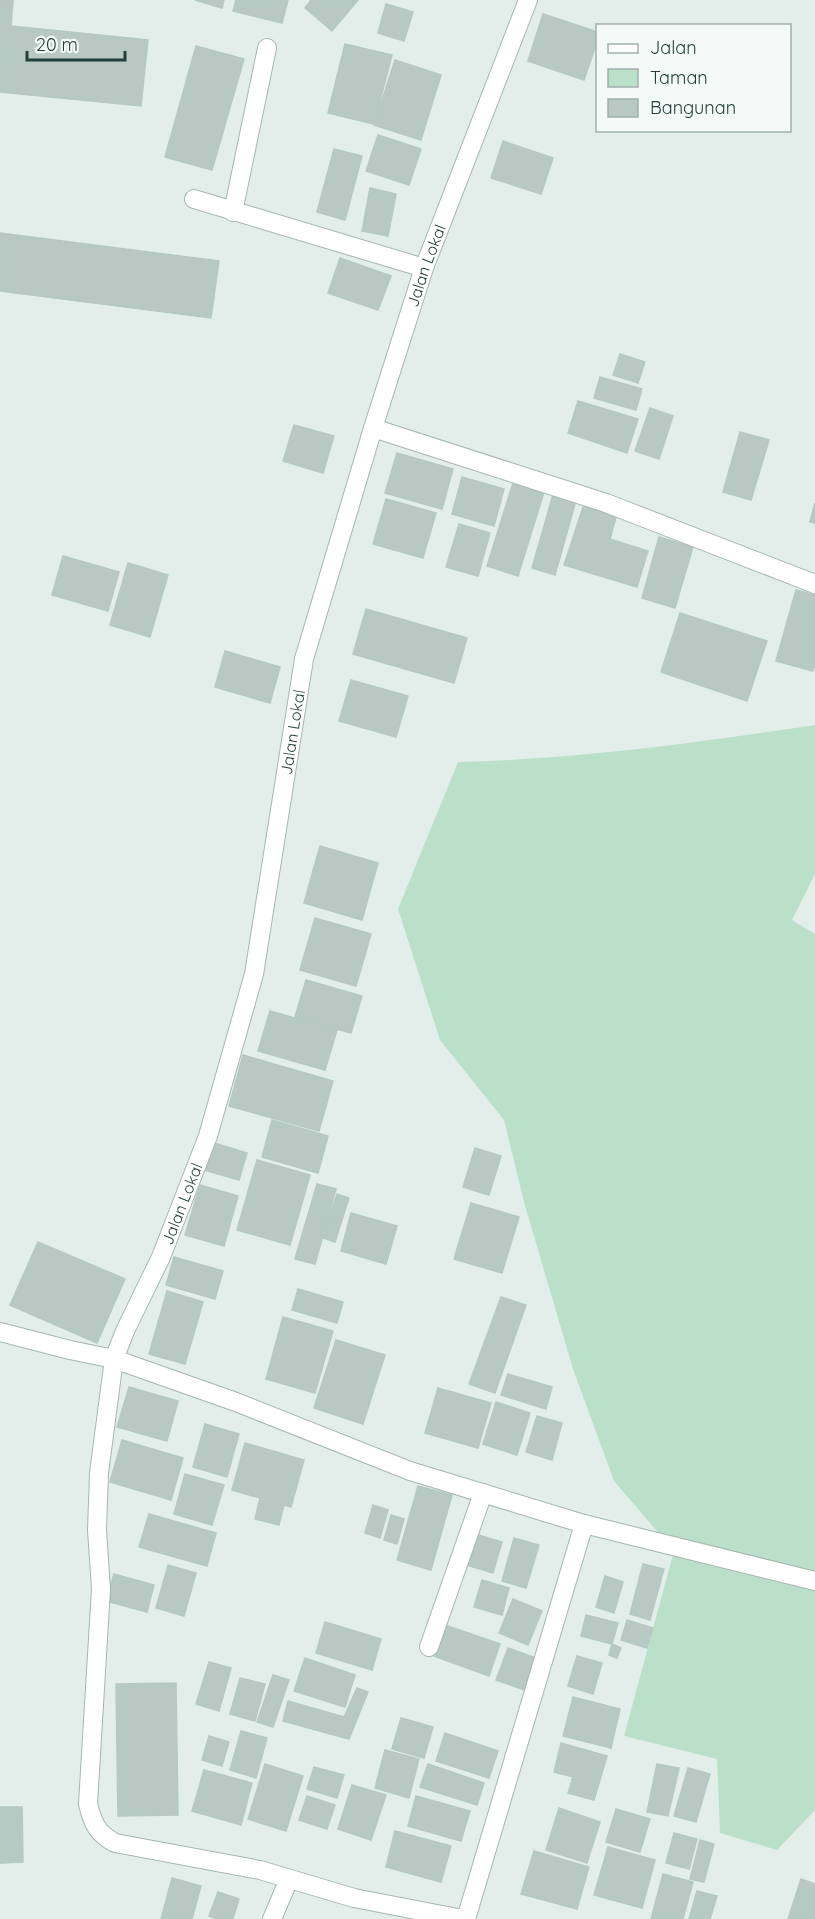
<svg xmlns="http://www.w3.org/2000/svg" width="815" height="1919" font-family="Quicksand,sans-serif">
  <rect width="100%" height="100%" fill="#e3eeea"/>
  <!-- green -->
  <path fill="#bbe0c9" d="M815,725V874L792,920L815,934V1810L777,1850L720,1833L717,1759L624,1736L674,1551L614,1481L573,1369L524,1202L504,1120L440,1040L398,909L458,762C578,759 696,743 815,725Z"/>
  <!-- building -->
  <path fill="#b8c9c3" stroke="#b5c8c2" stroke-width="1.5" d="M0,0H13L11,26L148,40L141,106L0,92Z
    M195,0H224L222,8Z
    M236,0H288L282,23L233,11Z
    M311,0H358L332,31L305,8Z
    M386,4L413,12L404,41L378,33Z
    M543,14L598,32V39L584,80L528,61Z
    M345,44L392,55L374,124L328,113Z
    M196,46L244,59L212,170L165,157Z
    M395,60L441,75L421,140L374,125Z
    M378,135L421,149L409,185L366,171Z
    M503,141L553,158L541,194L491,178Z
    M334,149L362,156L345,220L317,212Z
    M370,188L396,194L388,236L362,231Z
    M0,233L219,261L211,318L0,291Z
    M340,258L391,276L378,310L328,293Z
    M620,354L645,362L638,383L613,375Z
    M600,377L642,389L636,410L594,398Z
    M578,401L638,419L627,453L568,433Z
    M650,408L673,416L659,459L635,451Z
    M294,425L334,436L323,473L283,461Z
    M740,432L769,440L751,500L723,492Z
    M397,453L453,469L442,509L385,493Z
    M462,477L504,489L494,526L452,514Z
    M513,483L544,492L518,576L487,566Z
    M554,491L577,497L555,575L532,568Z
    M386,499L436,513L423,558L373,544Z
    M585,501L618,510L610,539L648,551L637,587L564,565Z
    M815,503V523L810,522Z
    M459,524L490,533L478,576L446,567Z
    M659,537L693,547L675,608L642,598Z
    M63,556L119,572L108,611L52,595Z
    M128,563L168,575L150,637L110,625Z
    M796,590L815,595V665L813,671L776,661Z
    M366,609L467,638L454,683L353,654Z
    M680,613L767,641L747,701L661,672Z
    M225,651L280,667L270,703L215,687Z
    M351,680L408,696L396,737L339,721Z
    M320,846L378,863L362,920L304,903Z
    M315,918L371,934L356,986L300,970Z
    M306,980L362,996L351,1033L295,1017Z
    M270,1011L337,1030L325,1070L258,1051Z
    M243,1055L333,1081L319,1131L229,1106Z
    M272,1120L328,1136L318,1173L262,1157Z
    M211,1142L247,1153L239,1180L204,1170Z
    M475,1148L501,1156L489,1195L463,1187Z
    M257,1160L310,1175L290,1245L237,1230Z
    M317,1184L336,1189L315,1264L295,1259Z
    M200,1185L238,1196L224,1246L185,1235Z
    M337,1194L349,1198L335,1242L323,1238Z
    M471,1203L519,1217L502,1273L454,1259Z
    M351,1213L397,1226L386,1264L341,1251Z
    M38,1242L125,1279L97,1343L10,1305Z
    M174,1257L223,1271L215,1299L166,1285Z
    M298,1289L343,1302L337,1323L292,1310Z
    M167,1291L203,1302L185,1364L149,1354Z
    M501,1297L526,1305L495,1393L469,1384Z
    M283,1317L333,1331L315,1393L266,1379Z
    M336,1340L385,1355L363,1424L314,1408Z
    M508,1374L552,1387L546,1409L501,1395Z
    M129,1387L178,1401L167,1441L117,1427Z
    M438,1388L491,1403L478,1448L425,1433Z
    M496,1402L530,1413L517,1455L483,1444Z
    M537,1416L562,1423L552,1460L526,1452Z
    M205,1424L239,1434L227,1477L193,1467Z
    M122,1440L183,1458L171,1500L110,1482Z
    M245,1443L304,1460L291,1507L284,1505L279,1525L255,1519L260,1498L232,1490Z
    M185,1474L224,1485L212,1525L174,1514Z
    M418,1486L452,1495L431,1570L397,1560Z
    M373,1505L388,1510L380,1538L365,1533Z
    M149,1514L216,1533L207,1566L139,1547Z
    M391,1515L404,1519L397,1544L384,1540Z
    M472,1533L502,1542L493,1573L463,1564Z
    M514,1538L539,1545L526,1588L502,1581Z
    M643,1564L664,1569L650,1620L630,1614Z
    M168,1565L196,1573L184,1616L156,1608Z
    M114,1574L154,1585L147,1612L106,1601Z
    M605,1576L623,1582L614,1613L596,1607Z
    M482,1580L509,1588L502,1615L474,1607Z
    M513,1599L542,1611L528,1645L499,1633Z
    M586,1615L618,1623L612,1644L581,1636Z
    M627,1620L653,1628L647,1648L621,1640Z
    M325,1622L381,1639L372,1670L316,1653Z
    M445,1625L500,1644L489,1676L434,1656Z
    M612,1644L621,1648L617,1658L609,1655Z
    M508,1648L536,1658L525,1690L496,1680Z
    M577,1656L602,1663L593,1694L568,1686Z
    M305,1658L355,1675L345,1707L294,1691Z
    M209,1662L231,1668L219,1711L196,1704Z
    M273,1675L289,1680L273,1727L257,1722Z
    M240,1678L265,1684L255,1721L230,1714Z
    M176,1683L178,1815L118,1816L116,1684Z
    M357,1688L368,1692L349,1739L283,1721L288,1701L344,1717Z
    M573,1697L620,1709L611,1748L563,1736Z
    M401,1718L433,1727L424,1758L392,1749Z
    M241,1731L267,1738L256,1778L230,1770Z
    M445,1733L498,1751L489,1778L436,1761Z
    M209,1736L229,1742L222,1766L202,1760Z
    M561,1743L607,1756L594,1800L568,1793L573,1777L554,1772Z
    M385,1750L419,1759L409,1798L375,1788Z
    M265,1764L303,1776L286,1831L248,1819Z
    M428,1764L484,1783L477,1805L420,1787Z
    M657,1764L679,1768L668,1816L647,1812Z
    M314,1767L344,1775L337,1798L307,1789Z
    M688,1768L710,1774L696,1822L674,1816Z
    M204,1770L252,1783L241,1825L192,1811Z
    M352,1785L386,1795L371,1840L338,1829Z
    M307,1796L335,1805L327,1829L299,1820Z
    M416,1796L470,1811L461,1841L408,1826Z
    M0,1807H22L23,1862L0,1863Z
    M559,1808L600,1822L587,1863L546,1850Z
    M616,1809L650,1819L640,1852L606,1842Z
    M395,1831L451,1846L441,1882L386,1867Z
    M674,1833L697,1839L689,1869L666,1863Z
    M700,1840L714,1844L704,1882L690,1879Z
    M608,1847L655,1860L642,1908L594,1895Z
    M534,1851L589,1867L577,1909L521,1894Z
    M663,1874L693,1882L683,1919H651Z
    M172,1878L201,1886L192,1919H161Z
    M801,1879L815,1884V1919H788Z
    M697,1891L717,1896L710,1919H689Z
    M218,1892L239,1899L233,1919H217L209,1916Z"/>
  <g fill="none" stroke-linecap="round" stroke-linejoin="round">
    <defs>
      <g id="street">
        <path d="M194,199L424,268"/>
        <path d="M233,212L267,48"/>
        <path d="M373,428L606,503L815,584"/>
        <path d="M0,1332L70,1350L114,1359L236,1402L410,1471L584,1524L815,1581"/>
        <path d="M429,1647L483,1493"/>
        <path d="M272,1919L289,1879"/>
        <path id="s1" d="M463,1919L354,1898L260,1870L115,1843C97,1833 93,1824 88,1804L101,1589L97,1530L99,1473L114,1359L125,1331L161,1257L208,1136L254,974L304,659L373,428L424,268L528,0"/>
        <path d="M466,1919L584,1524"/>
      </g>
    </defs>
    <!-- street casing -->
    <use href="#street" stroke="#a5b6b2" stroke-width="20"/>
    <!-- street -->
    <use href="#street" stroke="#fff" stroke-width="18"/>
  </g>
  <g text-anchor="middle" dominant-baseline="central" stroke-width="4.5" stroke-linejoin="round" paint-order="stroke">
    <!-- street labels -->
    <g font-size="16" fill="#22403b" stroke="#f4faf7">
      <text stroke="none"><textPath href="#s1" startOffset="1994">Jalan Lokal</textPath></text>
      <text stroke="none"><textPath href="#s1" startOffset="1508">Jalan Lokal</textPath></text>
      <text stroke="none"><textPath href="#s1" startOffset="1022">Jalan Lokal</textPath></text>
    </g>
  </g>
  <!-- legend -->
  <rect x="596" y="24" width="195" height="108" fill="#f4faf7" stroke="#a0b0ac" stroke-width="1.5"/>
  <rect x="608" y="44" width="30" height="9" fill="#ffffff" stroke="#a0b0ac" stroke-width="1.5"/>
  <text x="650" y="54" font-size="18" fill="#22403b">Jalan</text>
  <rect x="608" y="69" width="30" height="18" fill="#bbe0c9" stroke="#a0b0ac" stroke-width="1.5"/>
  <text x="650" y="84" font-size="18" fill="#22403b">Taman</text>
  <rect x="608" y="99" width="30" height="18" fill="#b8c9c3" stroke="#a0b0ac" stroke-width="1.5"/>
  <text x="650" y="114" font-size="18" fill="#22403b">Bangunan</text>
  <!-- scale -->
  <path d="M27 51v9h98v-9" fill="none" stroke="#22403b" stroke-width="3"/>
  <text x="36" y="51" font-size="18" fill="#22403b" stroke="#f4faf7" stroke-width="4.5" paint-order="stroke">20 m</text>
</svg>
